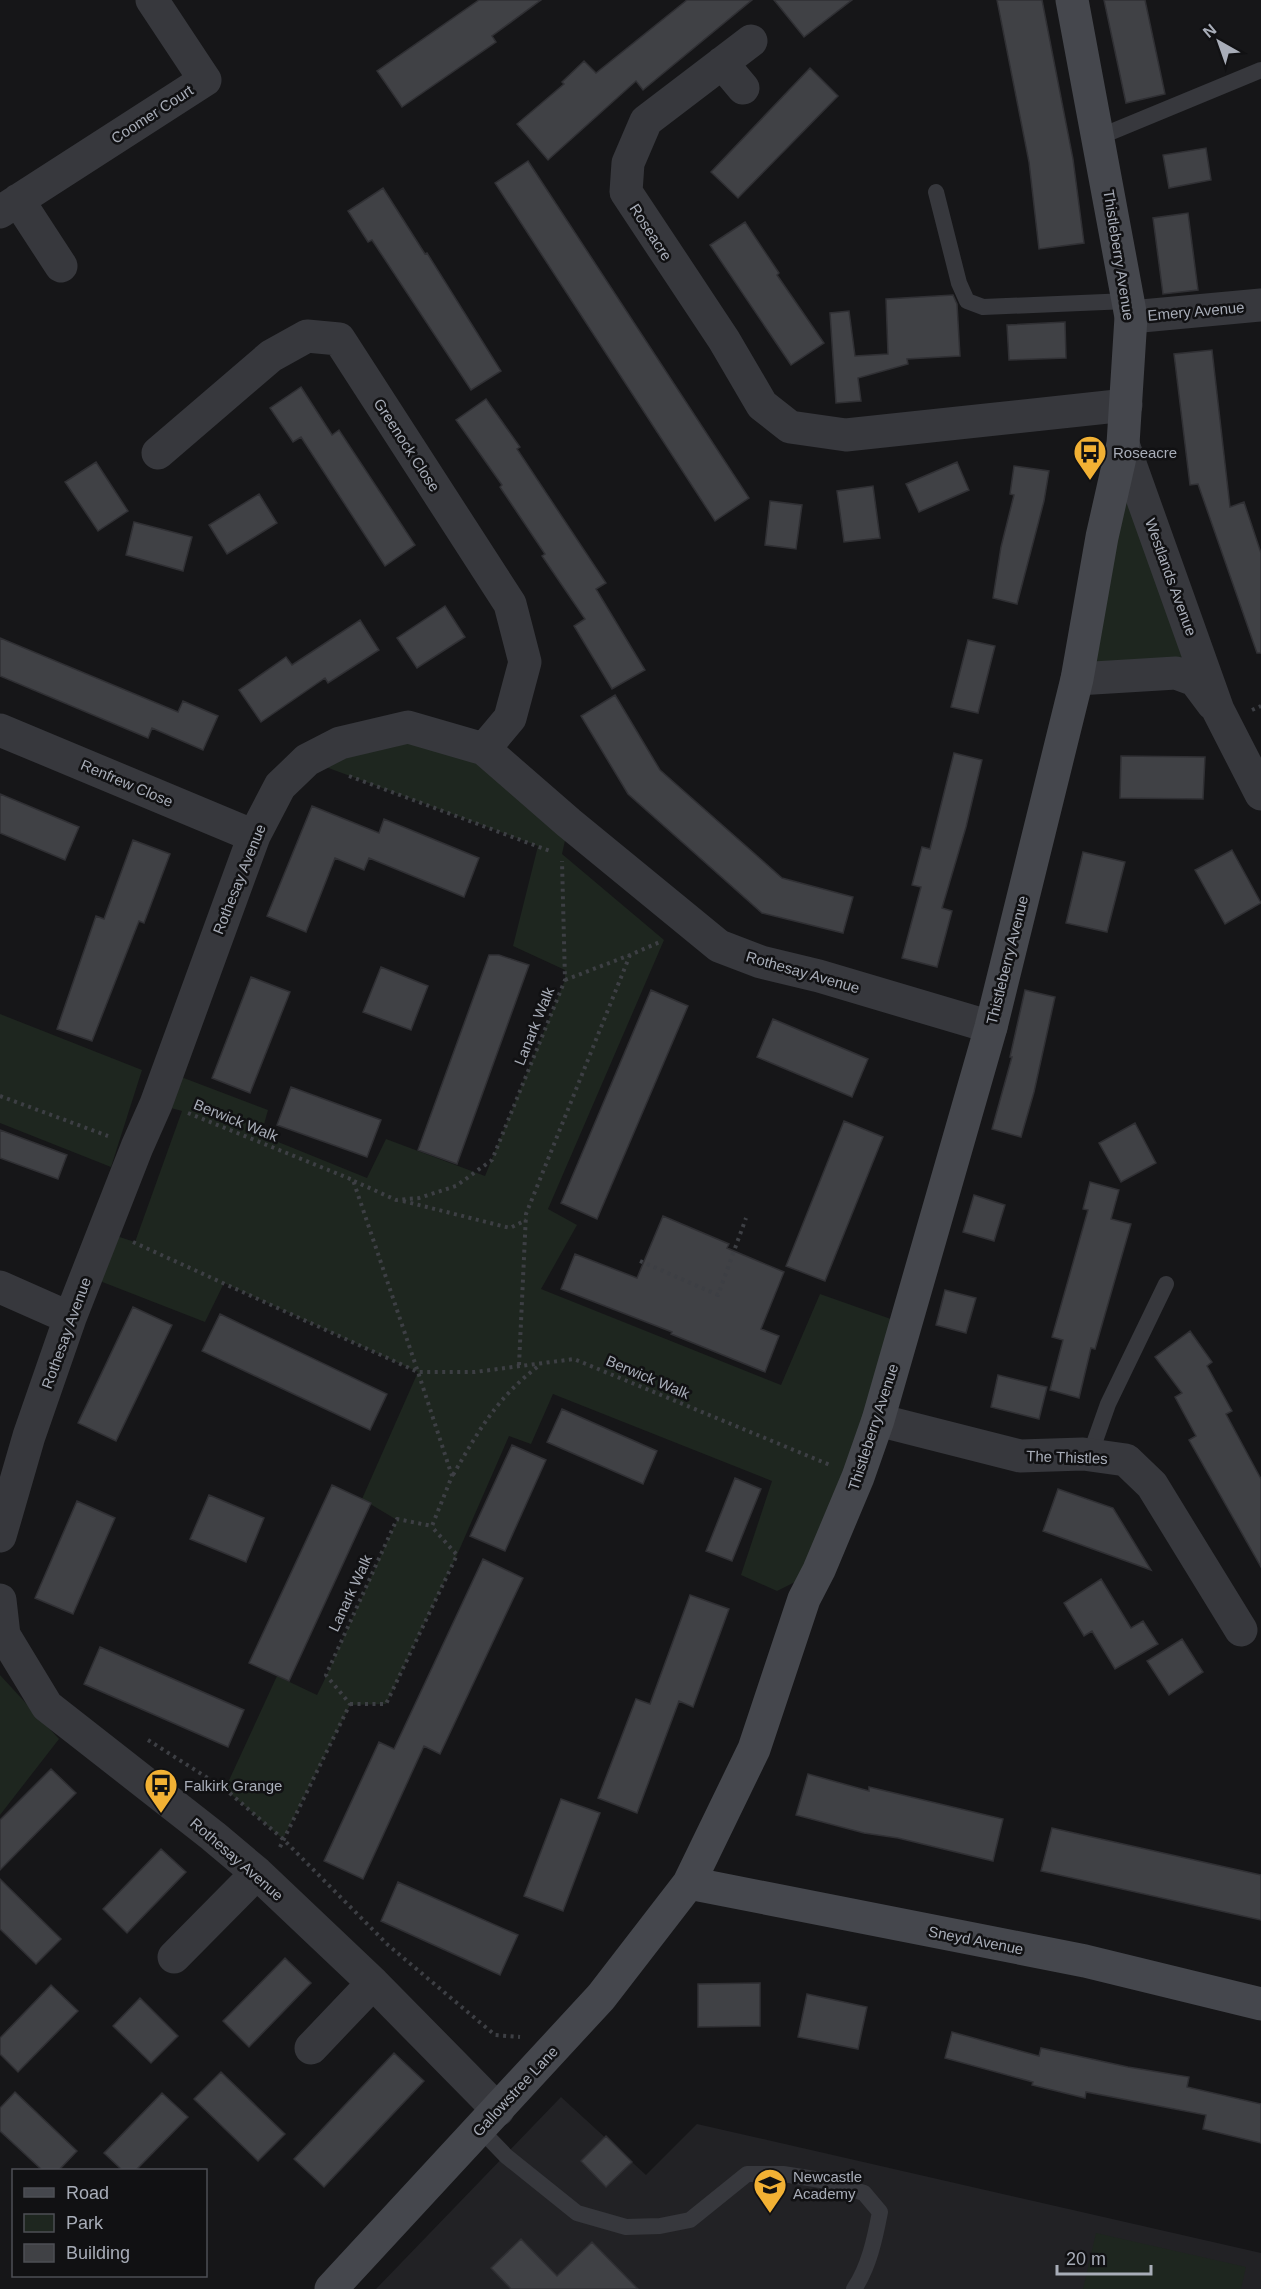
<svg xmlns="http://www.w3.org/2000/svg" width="1261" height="2289" font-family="Arial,sans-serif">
  <rect width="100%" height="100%" fill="#161618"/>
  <!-- built -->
  <path fill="#222225" d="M561,2097L646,2175L697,2124L1261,2253V2289H376Z"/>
  <!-- green -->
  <path fill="#1e261f" d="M1123,444L1195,680L1077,679Z
    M408,727L484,749L569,823L562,854L664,940L548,1209L577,1225L541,1289L781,1385L820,1294L905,1324L819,1570L777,1591L741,1575L772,1481L553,1394L531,1444L509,1436L457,1555L386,1704L350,1705L283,1839L225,1789L277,1676L317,1695L323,1683L397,1520L362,1499L418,1372L224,1283L205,1322L87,1276L104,1232L135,1242L182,1111L156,1104L168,1072L268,1110L261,1135L367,1178L386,1139L485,1176L565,980V970L513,946L538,846L307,760Z
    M0,1014L142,1070L111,1167L0,1123Z
    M0,1675L59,1739L0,1815Z
    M1096,2233L1246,2267L1241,2289H1083Z"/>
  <!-- building -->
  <path fill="#404145" stroke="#303034" stroke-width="1.5" d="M479,0H541L492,36L496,42L402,107L377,71Z
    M687,0H752L643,90L636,81L548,160L517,124L564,84L562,82L584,61L596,73Z
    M774,0H852L804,37Z
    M997,0H1042L1073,159L1084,243L1039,249L1029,162Z
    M1104,0H1145L1165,94L1126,103Z
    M810,68L838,96L738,198L711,172Z
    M1206,148L1211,180L1169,188L1163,155Z
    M528,161L749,498L715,521L495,183Z
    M383,188L425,254L427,253L501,371L471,390L372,240L368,242L348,211Z
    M1188,213L1198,290L1163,294L1153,218Z
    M745,222L779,273L777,275L824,343L791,365L710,245Z
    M953,295L957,304L960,356L907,359L908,364L858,378L861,401L836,403L830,313L849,311L855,356L888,354L886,299Z
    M1065,322L1066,358L1009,360L1007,325Z
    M1212,350L1230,507L1244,502L1261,553V653H1257L1198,484L1190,485L1174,354Z
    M301,387L332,435L339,430L415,545L385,566L301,437L293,442L270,408Z
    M486,399L520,447L517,449L606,583L596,589L645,670L612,689L574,626L585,619L542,556L545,554L500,487L502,485L456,420Z
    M96,462L128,511L98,531L65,482Z
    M957,462L969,490L919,512L906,484Z
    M1014,466L1049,471L1044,501L1017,604L993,598L1001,547L1014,495L1010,494Z
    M873,486L880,538L844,542L837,491Z
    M259,494L277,523L227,554L209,525Z
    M770,501L802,505L796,549L765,545Z
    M134,522L192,537L183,571L126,555Z
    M445,606L465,637L417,668L397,638Z
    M360,620L379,650L328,683L325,678L261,722L239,690L286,657L292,665Z
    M0,638L178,712L183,701L218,716L203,750L152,728L148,738L0,676Z
    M968,640L995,646L978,713L951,707Z
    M615,695L660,770L782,878L853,897L843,933L762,913L628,794L581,716Z
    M954,753L982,760L966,827L942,908L952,911L937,967L902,958L921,887L912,885L922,847L930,849Z
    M1121,756L1205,757L1203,799L1120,798Z
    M0,794L79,827L65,860L0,833Z
    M312,806L379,833L384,819L479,858L464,897L369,858L364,870L335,858L306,932L267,916Z
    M133,840L170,854L144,923L139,921L92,1041L57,1029L96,916L104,919Z
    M1232,850L1261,903L1225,924L1195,870Z
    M1083,852L1125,862L1107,932L1066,923Z
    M489,955H499L529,965L457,1164L418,1150Z
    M381,967L428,986L411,1030L363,1012Z
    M251,977L290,992L250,1093L212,1078Z
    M651,990L688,1006L597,1219L561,1203Z
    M1025,990L1055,997L1034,1092L1021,1137L992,1129L1012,1057H1010Z
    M773,1019L868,1059L852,1097L757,1057Z
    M291,1087L381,1120L367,1157L277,1125Z
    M844,1121L883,1137L825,1281L786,1266Z
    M1135,1123L1156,1163L1121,1182L1099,1143Z
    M0,1130L67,1155L58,1179L0,1158Z
    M1090,1182L1119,1190L1111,1219L1131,1224L1095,1349L1091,1348L1079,1398L1050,1390L1063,1340L1052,1337L1088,1210L1083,1209Z
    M974,1195L1005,1205L994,1241L963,1232Z
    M663,1216L729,1244L727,1248L784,1272L761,1329L779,1336L765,1372L671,1334L672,1332L561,1289L575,1254L637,1278Z
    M945,1290L976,1298L966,1333L936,1325Z
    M133,1307L172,1325L116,1441L78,1423Z
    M220,1314L387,1394L370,1430L202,1351Z
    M1190,1331L1212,1362L1207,1366L1232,1411L1226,1414L1261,1479V1567L1189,1440L1196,1436L1175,1397L1182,1393L1155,1357Z
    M998,1375L1047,1387L1039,1419L991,1407Z
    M562,1409L657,1451L643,1484L547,1442Z
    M512,1445L546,1460L505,1551L470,1536Z
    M735,1478L761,1489L732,1561L706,1551Z
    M332,1485L371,1503L289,1681L249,1663Z
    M1058,1489L1113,1508L1151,1570L1043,1531Z
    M209,1495L264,1518L246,1562L190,1539Z
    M77,1501L115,1518L73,1614L35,1598Z
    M483,1559L523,1578L440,1754L424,1746L363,1879L324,1861L379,1742L394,1749Z
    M1101,1579L1131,1628L1143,1621L1158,1644L1115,1669L1092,1631L1084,1636L1064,1603Z
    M690,1595L729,1609L693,1707L679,1701L637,1813L598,1798L636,1699L650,1704Z
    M1182,1639L1203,1672L1169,1695L1147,1661Z
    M100,1647L244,1710L228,1747L84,1684Z
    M51,1769L76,1793L0,1870V1820Z
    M808,1774L869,1791V1787L1003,1819L993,1861L898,1838L864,1833L796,1815Z
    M561,1799L600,1813L563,1911L524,1896Z
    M1052,1828L1261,1875V1920L1041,1871Z
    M161,1849L186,1872L127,1933L103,1909Z
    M0,1879L61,1939L36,1964L0,1929Z
    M398,1882L518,1935L500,1975L381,1921Z
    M285,1958L311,1983L249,2047L223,2021Z
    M760,1983V2026L698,2027V1984Z
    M51,1985L78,2011L18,2072L0,2054V2038Z
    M807,1994L867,2007L858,2049L798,2037Z
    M140,1998L178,2036L151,2063L113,2026Z
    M952,2032L1039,2056L1041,2048L1128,2067L1189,2077L1187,2087L1261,2104V2143L1203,2129L1206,2115L1086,2092L1085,2098L1032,2085L1033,2082L945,2058Z
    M394,2053L424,2081L324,2187L294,2159Z
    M221,2072L285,2134L258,2161L194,2099Z
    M15,2092L77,2151L59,2170H42L0,2131V2108Z
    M162,2093L188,2117L136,2170H122L104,2153Z
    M606,2136L632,2162L606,2187L581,2161Z
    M521,2239L557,2276L592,2242L638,2289H511L491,2268Z"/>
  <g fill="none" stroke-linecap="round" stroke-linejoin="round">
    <!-- path -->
    <path stroke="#3d3f44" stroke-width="4" stroke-dasharray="3 4.5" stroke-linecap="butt" d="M1252,710L1261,706
      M349,776L550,851
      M565,980L630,955L662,941
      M0,1096L108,1136
      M188,1113L353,1180L418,1372H475L574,1359L830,1465
      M354,1181L396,1200L419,1198L456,1186L492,1160L565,980L562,861
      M403,1201L510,1228L526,1220
      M133,1242L418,1372L452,1476L432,1526L397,1519L326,1675L350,1704L279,1849
      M640,1261L718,1295L746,1218
      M519,1365L526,1214L630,955
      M453,1475C479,1430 498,1396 540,1365
      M350,1704H386L457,1555L432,1527
      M148,1740L225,1789L283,1839L388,1945L495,2035L520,2037"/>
    <!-- lane -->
    <path stroke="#37383d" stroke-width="16" d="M1099,137L1261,70
      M936,192L959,283L967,301L983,307L1128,301
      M1090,1455L1108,1404L1166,1284
      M480,2129L506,2156L577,2213L626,2227L660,2226L690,2220L747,2174H783L821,2180L864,2193L880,2212C875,2238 869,2267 854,2289"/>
    <!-- street -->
    <path stroke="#37383d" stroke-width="33" d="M751,41L646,121L628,163L626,192L724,340L762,405L790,427L846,435L1126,405
      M722,63L743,88
      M18,200L61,266
      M0,212L205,80L152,0
      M1131,317L1261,305
      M1123,444L1218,710L1261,794
      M158,453L271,356L307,336L339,339L510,604L525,662L510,718L484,749
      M1077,679L1176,673L1195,680L1213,704
      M0,730L254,836
      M0,1287L70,1318
      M878,1420L1020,1456L1083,1454L1126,1460L1152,1485L1241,1630
      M0,1536L29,1436L70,1318L137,1147L156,1104L254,836L280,786L307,760L340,743L408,727L484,749L569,823L719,946L761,962L819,976L991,1027
      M0,1600L4,1635L47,1706L213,1836L257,1873L373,1983L498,2110
      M174,1957L257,1873
      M311,2048L373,1983"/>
    <!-- secondary -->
    <path stroke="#45474d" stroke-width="33" d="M689,1883L1085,1961L1261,2004
      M331,2289L601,1997L689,1883L754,1749L804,1599L819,1570L858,1477L878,1420L991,1027L1077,679L1102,537L1123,444L1131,317L1072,0"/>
  </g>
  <!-- icons -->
  <defs>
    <symbol id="bus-pin" viewBox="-11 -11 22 30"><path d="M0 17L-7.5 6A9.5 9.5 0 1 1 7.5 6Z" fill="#f2b134" stroke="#111113"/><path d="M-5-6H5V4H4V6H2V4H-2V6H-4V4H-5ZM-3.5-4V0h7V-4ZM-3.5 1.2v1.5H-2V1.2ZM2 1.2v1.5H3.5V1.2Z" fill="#111"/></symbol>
    <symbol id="school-pin" viewBox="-11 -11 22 30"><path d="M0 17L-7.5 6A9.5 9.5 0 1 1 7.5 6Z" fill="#f2b134" stroke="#111113"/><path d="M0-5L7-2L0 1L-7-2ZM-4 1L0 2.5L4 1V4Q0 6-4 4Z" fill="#111"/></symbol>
  </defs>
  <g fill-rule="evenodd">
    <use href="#bus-pin" x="1071" y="433" width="38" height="52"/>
    <use href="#bus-pin" x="142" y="1766" width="38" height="52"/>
    <use href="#school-pin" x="751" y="2166" width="38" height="52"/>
  </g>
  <g text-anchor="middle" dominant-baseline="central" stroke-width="5" stroke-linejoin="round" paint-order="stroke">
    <!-- street labels -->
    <g font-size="15" fill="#a8adb8" stroke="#111113">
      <text transform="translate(152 114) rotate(-33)">Coomer Court</text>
      <text transform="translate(651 232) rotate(57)">Roseacre</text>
      <text transform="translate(1119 255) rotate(81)">Thistleberry Avenue</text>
      <text transform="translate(1196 311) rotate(-5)">Emery Avenue</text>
      <text transform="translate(407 445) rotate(57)">Greenock Close</text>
      <text transform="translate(1171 577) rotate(70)">Westlands Avenue</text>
      <text transform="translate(127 783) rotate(23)">Renfrew Close</text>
      <text transform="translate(239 879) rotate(-68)">Rothesay Avenue</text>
      <text transform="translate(1007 960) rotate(-76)">Thistleberry Avenue</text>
      <text transform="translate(803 972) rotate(16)">Rothesay Avenue</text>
      <text transform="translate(534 1026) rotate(-68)">Lanark Walk</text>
      <text transform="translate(236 1120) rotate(22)">Berwick Walk</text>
      <text transform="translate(66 1333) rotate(-70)">Rothesay Avenue</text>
      <text transform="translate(648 1377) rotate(23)">Berwick Walk</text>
      <text transform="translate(873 1427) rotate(-72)">Thistleberry Avenue</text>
      <text transform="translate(1067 1457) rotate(2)">The Thistles</text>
      <text transform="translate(350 1593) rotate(-65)">Lanark Walk</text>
      <text transform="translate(237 1859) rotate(41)">Rothesay Avenue</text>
      <text transform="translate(976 1940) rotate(11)">Sneyd Avenue</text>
      <text transform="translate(515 2091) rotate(-47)">Gallowstree Lane</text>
    </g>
    <!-- poi labels -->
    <g font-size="15" fill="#a8adb8" stroke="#111113" text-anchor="start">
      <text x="1113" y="452">Roseacre</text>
      <text x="184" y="1785">Falkirk Grange</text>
      <text x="793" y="2176">Newcastle<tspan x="793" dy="17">Academy</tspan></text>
    </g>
  </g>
  <!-- legend -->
  <rect x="12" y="2169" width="195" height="108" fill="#111113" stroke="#4d4f55" stroke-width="1.5"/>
  <rect x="24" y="2188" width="30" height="9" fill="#45474d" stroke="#4d4f55" stroke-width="1.5"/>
  <text x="66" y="2199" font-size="18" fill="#a8adb8">Road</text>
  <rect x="24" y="2214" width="30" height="18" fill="#1e261f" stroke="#4d4f55" stroke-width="1.5"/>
  <text x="66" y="2229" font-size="18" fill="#a8adb8">Park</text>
  <rect x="24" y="2244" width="30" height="18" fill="#404145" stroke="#4d4f55" stroke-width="1.5"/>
  <text x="66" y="2259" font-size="18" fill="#a8adb8">Building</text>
  <!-- north arrow -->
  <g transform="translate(1219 42) rotate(320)" stroke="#111113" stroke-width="4.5" paint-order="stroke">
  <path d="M0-4.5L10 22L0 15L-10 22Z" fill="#a8adb8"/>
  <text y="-9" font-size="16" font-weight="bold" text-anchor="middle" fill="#a8adb8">N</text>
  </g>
  <!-- scale -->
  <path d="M1057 2265v9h94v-9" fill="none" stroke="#a8adb8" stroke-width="3"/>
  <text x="1066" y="2265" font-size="18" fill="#a8adb8" stroke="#111113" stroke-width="4.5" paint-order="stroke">20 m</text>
</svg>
